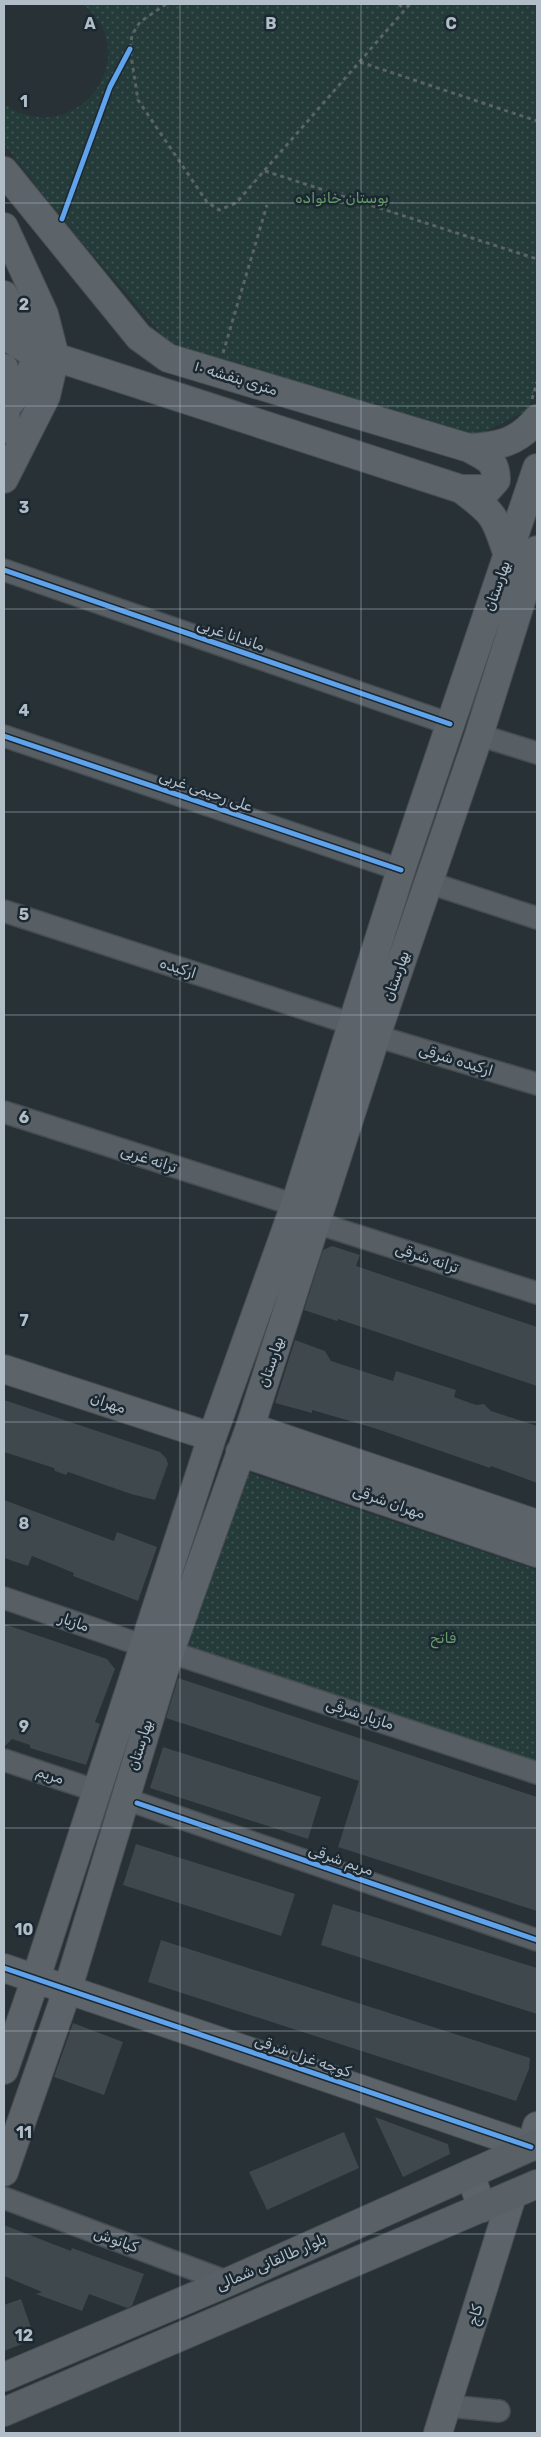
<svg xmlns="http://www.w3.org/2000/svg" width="541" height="2437" font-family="Rubik,Vazirmatn,sans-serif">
  <defs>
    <pattern id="grass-dots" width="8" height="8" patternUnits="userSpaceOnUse" patternTransform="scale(1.25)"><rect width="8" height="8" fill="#243b3a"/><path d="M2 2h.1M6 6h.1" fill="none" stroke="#415655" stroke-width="1.8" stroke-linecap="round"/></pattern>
  </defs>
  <rect width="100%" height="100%" fill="#273136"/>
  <!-- grass -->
  <path fill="url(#grass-dots)" d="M83,4H537V382L528,410L471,439L220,363L177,345L163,336L62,219L4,144V104C75,153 148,56 83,4Z
    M244,1471L537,1570V1770L179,1648Z"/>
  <!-- building -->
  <path fill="#3f484c" d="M332,1246L360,1255L356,1266L537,1327V1386L338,1319L337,1321L304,1310L323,1250Z
    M295,1340L325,1351L331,1361L393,1381L396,1371L456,1390L454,1397L476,1405L484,1404L491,1411L537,1426V1483L491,1466L490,1468L374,1428L312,1410V1413L275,1403Z
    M4,1400L160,1452L166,1458L168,1464L155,1500L131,1494L68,1472L66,1475L55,1471L54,1468L4,1452Z
    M4,1500L114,1541L117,1532L157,1547L138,1601L73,1576L74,1573L32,1556L28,1566L4,1558Z
    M4,1624L107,1659L115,1669L95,1722L100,1724L86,1765L30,1748V1745L12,1739L4,1747Z
    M178,1678L537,1797V1911L338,1847L359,1781L166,1718Z
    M163,1747L321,1797L308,1839L150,1788Z
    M136,1844L295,1894L281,1936L123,1885Z
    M333,1904L537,1968V2014L321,1945Z
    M161,1940L530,2058L529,2069L516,2101L148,1982Z
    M73,2023L123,2042L104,2095L54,2077Z
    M375,2117L448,2144L450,2154L403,2177Z
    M344,2132L359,2168L267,2210L249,2172Z
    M4,2225L71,2251L72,2248L144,2274L132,2306L127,2308L89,2294L82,2311L36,2294L42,2292L4,2276Z
    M21,2299L35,2339L4,2351V2305Z"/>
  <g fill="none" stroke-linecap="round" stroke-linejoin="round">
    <defs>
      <path id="street" d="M4,570L450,724
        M479,735L537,753
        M4,736L401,870
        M427,882L537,918
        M4,911L352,1024
        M376,1036L537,1084
        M4,1112L295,1205
        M317,1223L537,1293
        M4,1598L144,1646
        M182,1656L537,1773
        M4,1760L97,1791
        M137,1803L537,1940
        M4,2198L228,2282
        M448,2406L499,2411"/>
      <path id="secondary" d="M4,171L139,337L168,358L469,448C499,446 517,443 537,419
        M4,227L44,314L55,357L46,396L4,479
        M4,295L36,355L29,379L8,405
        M4,335L36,355L55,357L461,489C495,514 495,516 508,556
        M4,368L8,388L4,429
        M461,489H488L496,480C496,459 486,458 469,448
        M4,1369L212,1437
        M250,1427L537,1524
        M240,1452L537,1553
        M4,1968L531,2147L537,2126
        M4,2070L36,1978L212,1437L295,1205L401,870L537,468
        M4,2172L68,1988L170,1651L250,1427L376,1036L479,735L537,550
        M470,2174L482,2208
        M438,2433L512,2196"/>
      <path id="primary" d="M4,2377L228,2282L537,2144
        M4,2412L537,2184"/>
    </defs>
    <!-- street casing -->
    <use href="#street" stroke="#464d51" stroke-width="24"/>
    <!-- secondary casing -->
    <use href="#secondary" stroke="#464d51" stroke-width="30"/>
    <!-- primary casing -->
    <use href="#primary" stroke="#454e53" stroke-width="30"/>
    <!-- path -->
    <path stroke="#5a6266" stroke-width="3" stroke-dasharray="4 4" stroke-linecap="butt" d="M166,4L140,22L132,35L130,49L138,100L207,202L219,210L236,203L410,4
      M399,4L404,10
      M360,62L537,121
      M265,171L537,259
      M223,353L267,205
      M532,399L537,382"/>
    <!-- street -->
    <use href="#street" stroke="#575f64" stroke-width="21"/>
    <!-- secondary -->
    <use href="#secondary" stroke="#5c6369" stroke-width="28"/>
    <!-- primary -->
    <use href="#primary" stroke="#5a6166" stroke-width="28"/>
    <defs>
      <path id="cycleway" d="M62,219L110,87L130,49
        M4,570L450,724
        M4,736L401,870
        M137,1803L537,1940
        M4,1968L531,2147"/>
    </defs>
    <!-- cycleway casing -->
    <use href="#cycleway" stroke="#1b2831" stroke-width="8"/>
    <!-- cycleway -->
    <use href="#cycleway" stroke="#60a3ed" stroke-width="5"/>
  </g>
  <!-- grid -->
  <path fill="none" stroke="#b1bec8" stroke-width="1" stroke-opacity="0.55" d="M180,4V2433M361,4V2433M4,203H537M4,406H537M4,609H537M4,812H537M4,1015H537M4,1218H537M4,1422H537M4,1625H537M4,1828H537M4,2031H537M4,2234H537"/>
  <g text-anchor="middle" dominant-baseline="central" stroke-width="5" stroke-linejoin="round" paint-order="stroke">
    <!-- park labels -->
    <g font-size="15" fill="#669a68" stroke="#1b2831">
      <text x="342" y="198">بوستان خانواده</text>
      <text x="443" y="1638">فاتح</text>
    </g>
    <!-- street labels -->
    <g font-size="15" fill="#b1bec8" stroke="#1b2831">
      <text transform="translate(236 378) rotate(17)">۱۰ متری بنفشه</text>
      <text transform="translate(497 586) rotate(-71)">بهارستان</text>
      <text transform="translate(231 635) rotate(19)">ماندانا غربی</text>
      <text transform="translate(206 791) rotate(19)">علی رحیمی غربی</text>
      <text transform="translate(178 968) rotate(18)">ارکیده</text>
      <text transform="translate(396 976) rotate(-71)">بهارستان</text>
      <text transform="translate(456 1060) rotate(17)">ارکیده شرقی</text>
      <text transform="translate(149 1159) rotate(18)">ترانه غربی</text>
      <text transform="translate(427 1258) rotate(18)">ترانه شرقی</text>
      <text transform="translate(271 1362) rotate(-72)">بهارستان</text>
      <text transform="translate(108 1403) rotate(18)">مهران</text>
      <text transform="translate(389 1502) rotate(19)">مهران شرقی</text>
      <text transform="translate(74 1622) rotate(19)">مازیار</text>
      <text transform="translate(360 1714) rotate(18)">مازیار شرقی</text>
      <text transform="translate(140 1745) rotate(-73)">بهارستان</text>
      <text transform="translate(50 1775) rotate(18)">مریم</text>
      <text transform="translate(341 1860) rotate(19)">مریم شرقی</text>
      <text transform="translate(303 2056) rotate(19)">کوچه غزل شرقی</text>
      <text transform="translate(116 2240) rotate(20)">کیانوش</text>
      <text transform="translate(271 2262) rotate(-24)">بلوار طالقانی شمالی</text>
      <text transform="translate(475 2315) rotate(-73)">کاج</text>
    </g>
  </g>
  <g font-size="16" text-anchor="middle" font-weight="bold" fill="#b1bec8" stroke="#1b2831" stroke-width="5" stroke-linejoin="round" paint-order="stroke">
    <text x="90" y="29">A</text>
    <text x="271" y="29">B</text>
    <text x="451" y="29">C</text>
    <text x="24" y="107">1</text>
    <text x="24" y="310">2</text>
    <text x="24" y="513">3</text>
    <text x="24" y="716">4</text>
    <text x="24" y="920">5</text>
    <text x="24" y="1123">6</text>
    <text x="24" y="1326">7</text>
    <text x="24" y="1529">8</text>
    <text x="24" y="1732">9</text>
    <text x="24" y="1935">10</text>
    <text x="24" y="2138">11</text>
    <text x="24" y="2341">12</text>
  </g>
  <!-- border -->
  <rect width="541" height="2437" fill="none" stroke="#b1bec8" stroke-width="10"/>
</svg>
